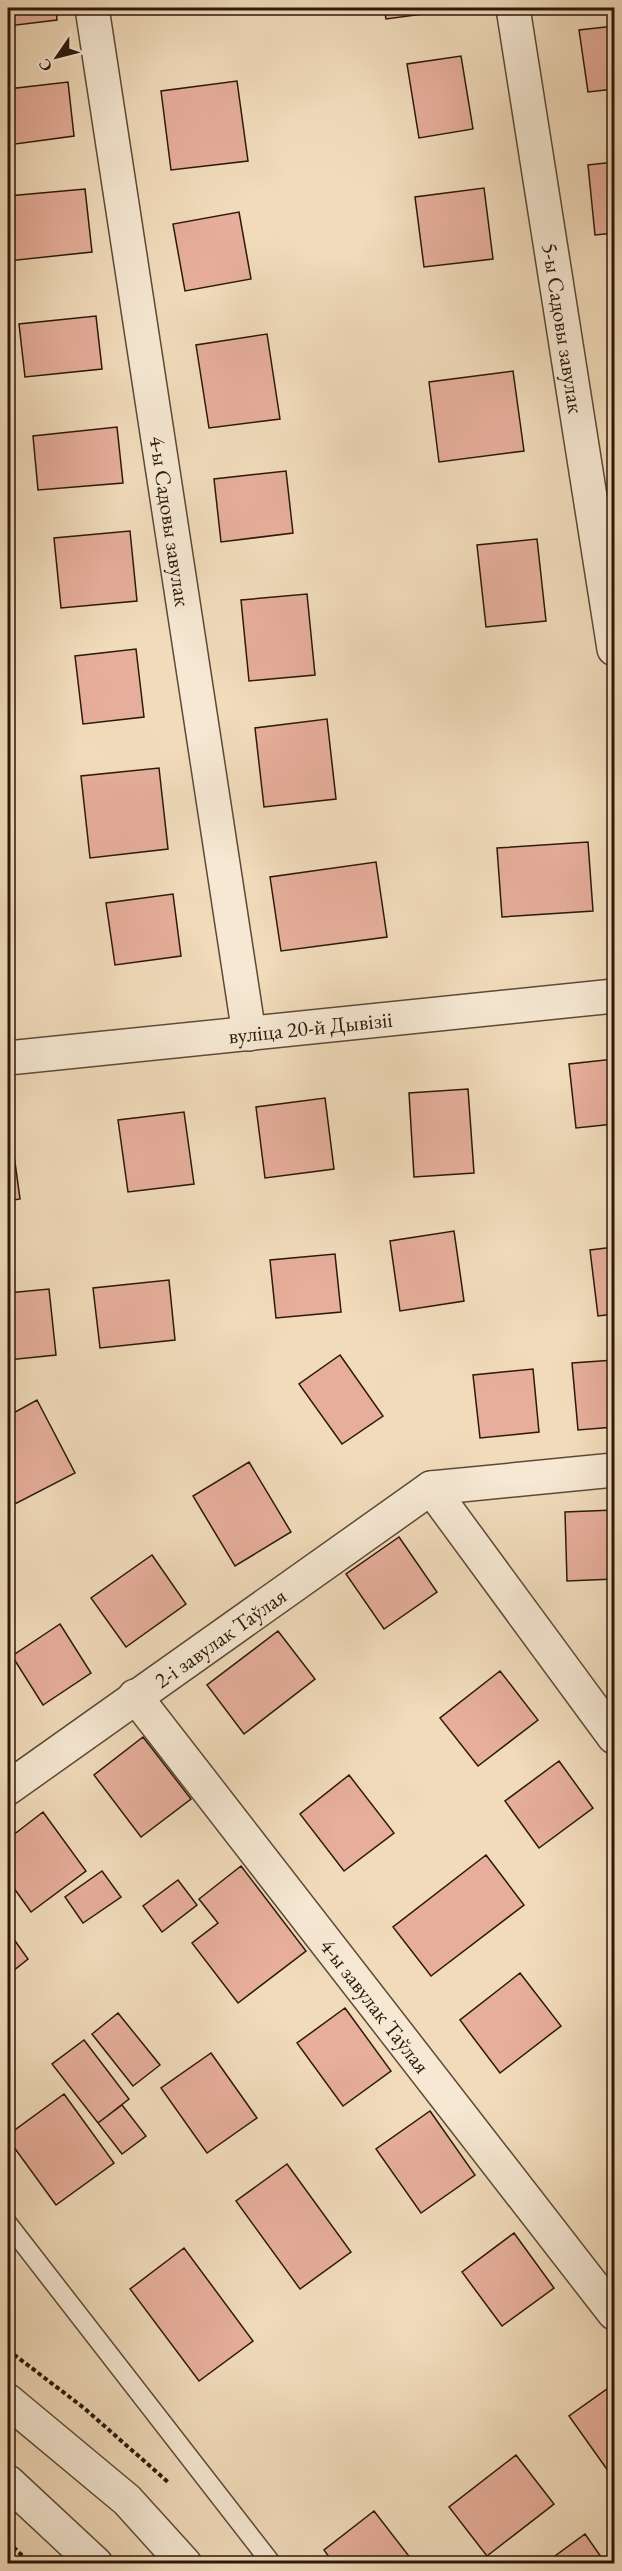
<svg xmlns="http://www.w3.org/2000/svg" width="622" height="2571" font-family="'EB Garamond',serif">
  <rect width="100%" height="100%" fill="#f1dbbb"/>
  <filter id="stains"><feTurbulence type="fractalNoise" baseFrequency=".00333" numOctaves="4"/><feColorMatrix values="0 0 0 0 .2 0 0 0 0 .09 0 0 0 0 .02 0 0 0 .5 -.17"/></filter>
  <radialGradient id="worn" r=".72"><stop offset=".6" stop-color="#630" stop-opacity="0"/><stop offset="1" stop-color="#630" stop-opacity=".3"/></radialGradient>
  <!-- building -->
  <path fill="#e6ae9b" stroke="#2b190a" stroke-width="1.5" d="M8,8H56L57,20L8,26Z
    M384,8H469L386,19Z
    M614,26V89L588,92L579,30Z
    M461,56L473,129L419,138L407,64Z
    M237,81L248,161L171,170L161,91Z
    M68,82L74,136L8,145V89Z
    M614,162V233L595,235L588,165Z
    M484,188L493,259L424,267L415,197Z
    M85,189L92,252L8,261V196Z
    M239,212L251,279L185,291L173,224Z
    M96,316L102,369L25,377L19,324Z
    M267,334L280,419L209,428L196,345Z
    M513,371L524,451L439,462L429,382Z
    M117,427L123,483L38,490L33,436Z
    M286,471L293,533L221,542L214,479Z
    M130,531L137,601L61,608L54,538Z
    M537,539L546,621L486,627L477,545Z
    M307,594L315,675L249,681L241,600Z
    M136,649L144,717L83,724L75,656Z
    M327,719L336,799L264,807L255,728Z
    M159,768L168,849L90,858L81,776Z
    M588,842L593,911L502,917L497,848Z
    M376,862L387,937L281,951L270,877Z
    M173,894L181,956L115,965L106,903Z
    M614,1059V1124L576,1128L569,1064Z
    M468,1089L474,1173L414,1177L409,1093Z
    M325,1098L334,1169L265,1178L256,1107Z
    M184,1112L194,1184L128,1192L118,1120Z
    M8,1133H11L20,1199L8,1201Z
    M454,1231L464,1301L400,1311L390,1241Z
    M614,1247V1314L598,1316L590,1250Z
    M335,1254L341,1312L276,1318L270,1260Z
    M169,1280L175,1340L100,1348L93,1288Z
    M49,1289L56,1355L8,1360V1293Z
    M340,1355L383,1416L342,1444L299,1384Z
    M614,1360V1427L578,1430L572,1363Z
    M533,1369L539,1432L480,1438L473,1375Z
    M37,1400L75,1473L9,1507L8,1416Z
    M249,1462L291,1532L235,1566L193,1496Z
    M614,1510V1579L567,1581L565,1512Z
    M399,1537L437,1592L384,1629L346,1574Z
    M152,1555L186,1604L126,1647L91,1598Z
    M60,1624L91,1673L43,1705L12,1656Z
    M278,1631L315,1679L244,1734L207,1685Z
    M500,1671L538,1720L478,1766L440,1718Z
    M143,1737L191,1799L141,1837L94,1775Z
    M559,1761L593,1808L539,1848L505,1801Z
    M349,1775L394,1833L344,1871L300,1814Z
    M43,1812L86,1871L31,1912L8,1880V1839Z
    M486,1855L524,1905L431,1976L393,1927Z
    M241,1866L306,1951L238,2003L192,1943L218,1923L199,1899Z
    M102,1871L121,1897L83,1923L65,1897Z
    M178,1880L197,1905L162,1932L143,1906Z
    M8,1931L28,1959L8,1975Z
    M520,1973L561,2026L500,2073L460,2020Z
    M345,2008L391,2071L343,2106L297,2043Z
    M118,2013L160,2065L133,2086L92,2034Z
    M84,2040L129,2099L98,2123L52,2064Z
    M211,2053L257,2118L207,2153L161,2088Z
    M64,2094L114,2163L56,2205L8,2139V2135Z
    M122,2105L146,2136L122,2154L98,2123Z
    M430,2111L475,2175L421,2213L376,2149Z
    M287,2164L351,2252L300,2289L236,2201Z
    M514,2233L554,2288L502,2326L462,2272Z
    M184,2248L253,2341L199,2381L130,2289Z
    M614,2384V2473L611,2475L569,2416Z
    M516,2455L554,2504L487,2556L449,2507Z
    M374,2511L415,2564H334L324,2550Z
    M585,2534L606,2564H544Z"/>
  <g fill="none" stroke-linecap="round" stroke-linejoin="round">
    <defs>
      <path id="service" d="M8,2224L272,2564"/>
      <g id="minor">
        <path id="s1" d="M92,8L249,1034"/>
        <path id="s2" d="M513,8L614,649"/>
        <path d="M431,1488L614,1737"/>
        <path id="s3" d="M135,1696L614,2313"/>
        <path id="s4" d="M8,1788L431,1488L614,1470"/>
      </g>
      <g id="tertiary">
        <path id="s5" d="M8,1058L614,996"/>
        <path d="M8,2401L127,2500L185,2564"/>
        <path d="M8,2482L96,2564"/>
      </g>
    </defs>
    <!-- service casing -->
    <use href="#service" stroke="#5c4a36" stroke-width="21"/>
    <!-- minor casing -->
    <use href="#minor" stroke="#5c4a36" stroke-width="36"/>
    <!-- tertiary casing -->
    <use href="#tertiary" stroke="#5c4a36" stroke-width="36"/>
    <!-- path -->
    <path stroke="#2b190a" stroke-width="4" stroke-dasharray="4.5 3" stroke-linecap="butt" d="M8,2350L84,2408L168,2482
      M8,2542L31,2564"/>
    <!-- service -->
    <use href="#service" stroke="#f6e8d3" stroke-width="18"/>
    <!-- minor -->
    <use href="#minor" stroke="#f6e8d3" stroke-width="33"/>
    <!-- tertiary -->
    <use href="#tertiary" stroke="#f6e8d3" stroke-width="33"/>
  </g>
  <g text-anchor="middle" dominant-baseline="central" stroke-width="4.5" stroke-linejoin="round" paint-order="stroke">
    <!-- street labels -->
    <g font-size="22" fill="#2b190a" stroke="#f6e8d3">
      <text stroke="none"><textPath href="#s2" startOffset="324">5-ы Садовы завулак</textPath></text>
      <text stroke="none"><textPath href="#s1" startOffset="519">4-ы Садовы завулак</textPath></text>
      <text stroke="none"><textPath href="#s5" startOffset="304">вуліца 20-й Дывізіі</textPath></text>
      <text stroke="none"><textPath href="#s4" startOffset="260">2-і завулак Таўлая</textPath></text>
      <text stroke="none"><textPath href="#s3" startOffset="392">4-ы завулак Таўлая</textPath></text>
    </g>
  </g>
  <!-- margin -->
  <rect width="622" height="2571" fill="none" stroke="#f1dbbb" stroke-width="30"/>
  <rect x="9" y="9" width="604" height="2553" fill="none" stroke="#2b190a" stroke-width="3"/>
  <rect x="15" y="15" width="592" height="2541" fill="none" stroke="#2b190a" stroke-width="1.5"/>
  <!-- north arrow -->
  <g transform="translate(57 57) rotate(235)" stroke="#f6e8d3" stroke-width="4.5" paint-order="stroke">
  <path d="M0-4.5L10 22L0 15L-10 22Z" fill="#2b190a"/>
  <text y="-9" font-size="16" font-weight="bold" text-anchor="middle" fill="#2b190a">С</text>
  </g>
  <rect width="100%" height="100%" filter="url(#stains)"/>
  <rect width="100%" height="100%" fill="url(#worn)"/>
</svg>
